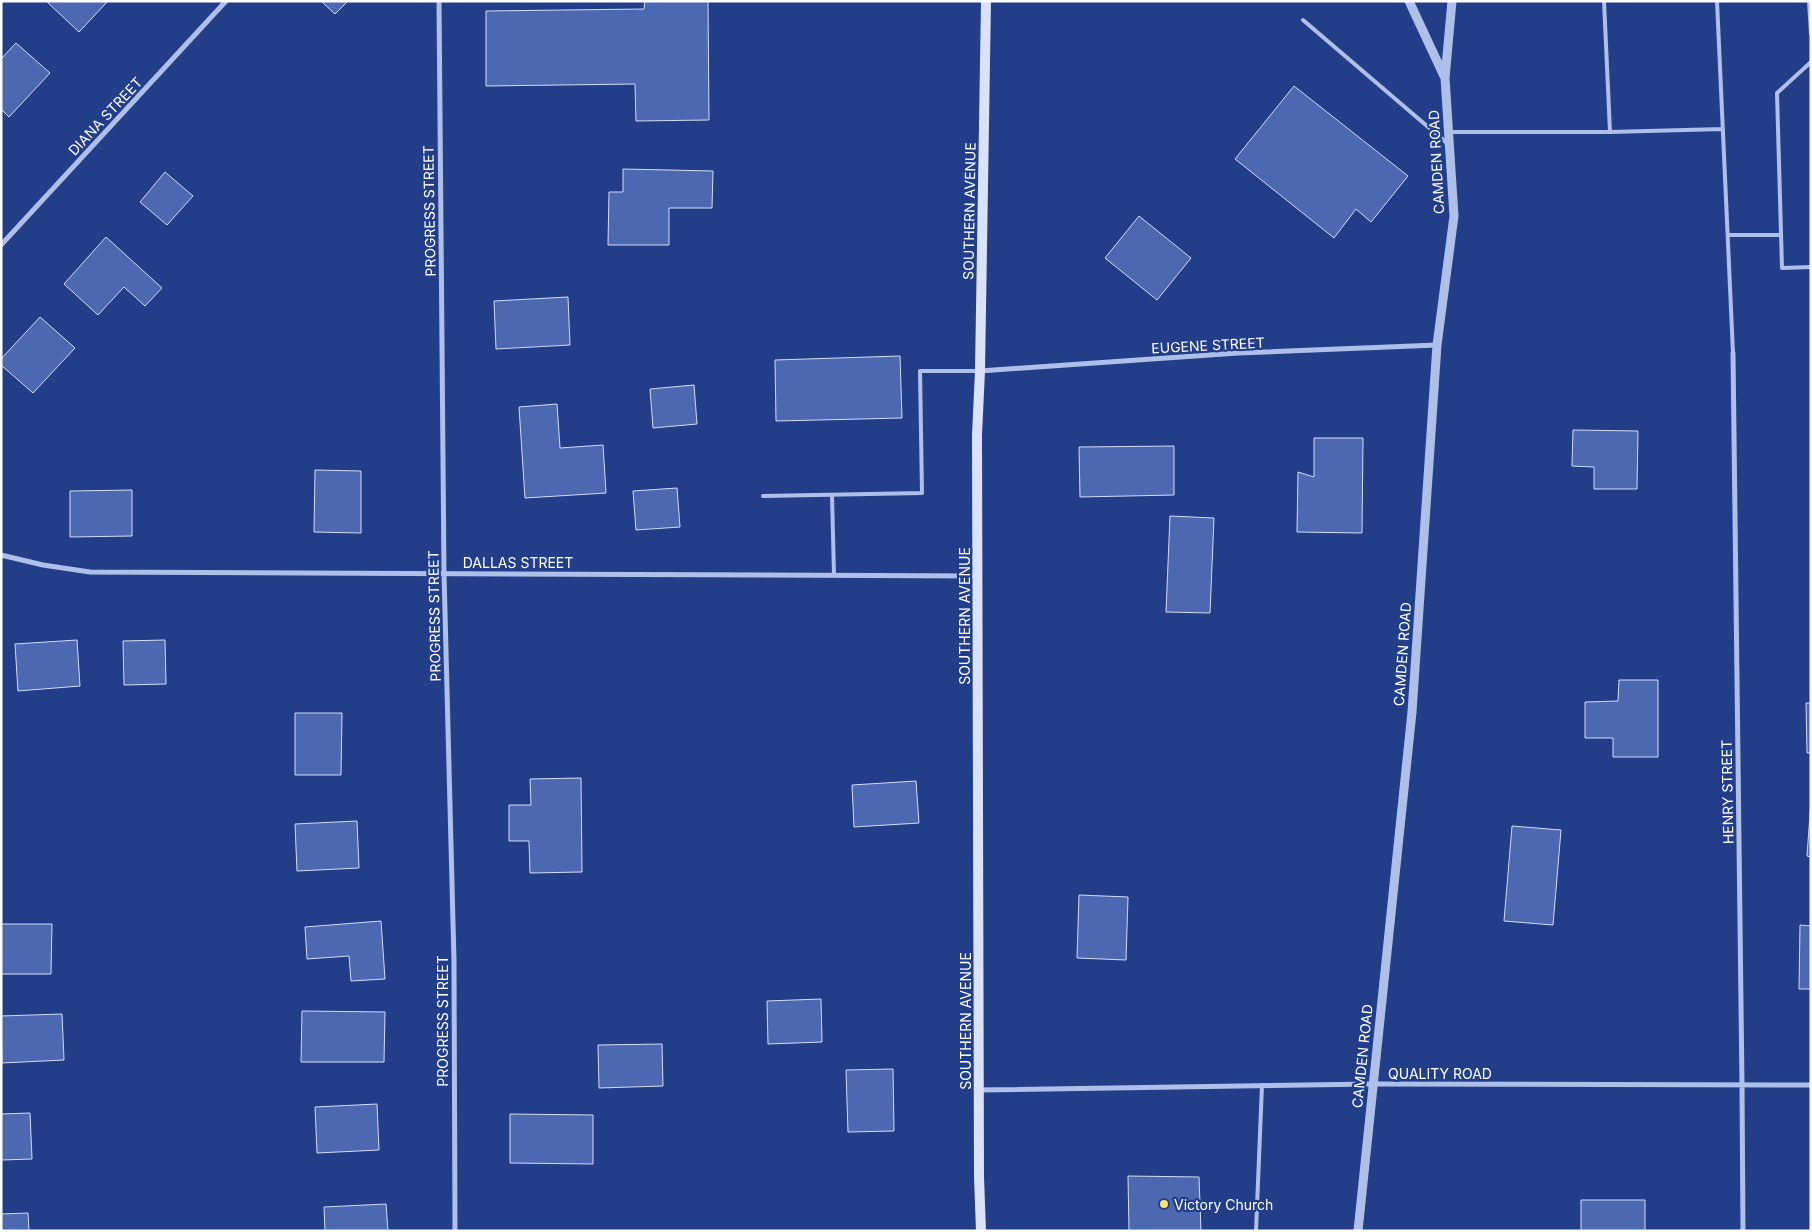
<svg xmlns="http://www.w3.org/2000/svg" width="1812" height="1232" font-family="Inter,sans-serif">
  <rect width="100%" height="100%" fill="#233e89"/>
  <!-- building -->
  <path fill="#4b68b1" stroke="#d3ddf7" d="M46,1H108L79,32Z
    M321,1H348L335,14Z
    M645,1H708L709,120L636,121L635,84L486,86V11L644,9Z
    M16,43L50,73L9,117L1,109V59Z
    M1294,86L1408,176L1371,222L1356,209L1334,238L1235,159Z
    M623,169L713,171L712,208H669V245H608L609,192H623Z
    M165,172L193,196L167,225L140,202Z
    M1139,216L1191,258L1157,300L1105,258Z
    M106,237L162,288L145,306L124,287L98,315L64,284Z
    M568,297L570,345L496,349L494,301Z
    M40,317L75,348L33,393L1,365V359Z
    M900,356L902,418L776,421L775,360Z
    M694,385L697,424L653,428L650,389Z
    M557,404L560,448L603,445L606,493L525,498L519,407Z
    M1573,430L1638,431L1637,489H1594V467L1572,466Z
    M1314,438H1363L1362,533L1297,532L1298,472L1314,477Z
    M1174,446V495L1080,497L1079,447Z
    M315,470L361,471V533L314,532Z
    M677,488L680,527L636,530L633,491Z
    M132,490V536L70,537V491Z
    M1170,516L1214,518L1210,613L1166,612Z
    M77,640L80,686L18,691L15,644Z
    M165,640L166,684L124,685L123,641Z
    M1619,680H1658V757H1613V738H1585V702L1618,701Z
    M1806,703H1811V753H1807Z
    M295,713H342L341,775H295Z
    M581,778L582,872L530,873L529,841H509V805H531L530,779Z
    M916,781L919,823L854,827L852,785Z
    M1811,800V857L1807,856Z
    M357,821L359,868L297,871L295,824Z
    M1512,826L1561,830L1553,925L1504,921Z
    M1079,895L1128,897L1126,960L1077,958Z
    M381,921L385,979L351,981L349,956L307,959L305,927Z
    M1,924H52L51,974H1Z
    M1800,925L1811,926V989H1799Z
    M821,999L822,1042L768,1044L767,1001Z
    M302,1011L385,1012L384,1062H301Z
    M62,1014L64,1060L2,1063L1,1016Z
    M662,1044L663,1086L599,1088L598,1045Z
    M893,1069L894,1131L848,1132L846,1070Z
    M377,1104L379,1150L317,1153L315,1107Z
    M30,1113L32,1159L1,1160V1114Z
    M510,1114L593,1115V1164L510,1163Z
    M1128,1176L1199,1177L1201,1231H1129Z
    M1581,1200H1645V1231H1581Z
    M386,1204L388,1231H325L324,1207Z
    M28,1213L29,1231H1V1214Z"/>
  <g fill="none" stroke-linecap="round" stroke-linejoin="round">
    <!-- service -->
    <path stroke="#aec0ea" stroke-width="4" d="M1604,1L1610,132L1723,129
      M1717,1L1733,353
      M1809,1L1811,34
      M1303,20L1448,144
      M1811,62L1777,93L1782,268L1811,267
      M1449,132H1610
      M1728,235H1781
      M832,495L834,575
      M763,496L922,493L920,371H980
      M1256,1231L1262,1085"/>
    <!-- minor -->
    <path stroke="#aec0ea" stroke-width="5" d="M439,1L444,573L454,961L455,1231
      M1,245L226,1
      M1733,353L1742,1085L1743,1231
      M980,371L1238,353L1437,345
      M1,555L43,565L90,572L977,576
      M979,1090L1373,1084L1811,1085"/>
    <!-- tertiary -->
    <path stroke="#aec0ea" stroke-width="9" d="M1409,1L1444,76
      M1358,1231L1412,712L1437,345L1454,216L1445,78L1452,1"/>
    <!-- secondary -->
    <path stroke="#d9e2f8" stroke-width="10" d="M981,1231L979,1177L977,435L980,371L986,1"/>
  </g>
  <!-- markers -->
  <circle fill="#f5e571" stroke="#233e89" stroke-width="2" cx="1164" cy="1204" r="5"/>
  <g text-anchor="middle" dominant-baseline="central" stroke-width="4.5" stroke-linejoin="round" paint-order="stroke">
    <!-- street labels -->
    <g font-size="14" fill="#fff" stroke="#233e89">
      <text transform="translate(105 116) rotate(-47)">DIANA STREET</text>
      <text transform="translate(1436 162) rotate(-93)">CAMDEN ROAD</text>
      <text transform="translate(429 211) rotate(-91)">PROGRESS STREET</text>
      <text transform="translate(969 211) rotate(-89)">SOUTHERN AVENUE</text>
      <text transform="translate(1208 345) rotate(-3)">EUGENE STREET</text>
      <text x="518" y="562">DALLAS STREET</text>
      <text transform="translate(434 616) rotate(-91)">PROGRESS STREET</text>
      <text transform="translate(964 616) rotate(-90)">SOUTHERN AVENUE</text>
      <text transform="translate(1402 654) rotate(-86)">CAMDEN ROAD</text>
      <text transform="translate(1727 792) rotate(-91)">HENRY STREET</text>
      <text transform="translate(442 1021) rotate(-90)">PROGRESS STREET</text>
      <text transform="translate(965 1021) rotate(-90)">SOUTHERN AVENUE</text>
      <text transform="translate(1362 1056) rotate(-84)">CAMDEN ROAD</text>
      <text x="1440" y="1073">QUALITY ROAD</text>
    </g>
    <!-- poi labels -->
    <g font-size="14" fill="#fff" stroke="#233e89" text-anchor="start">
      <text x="1174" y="1204">Victory Church</text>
    </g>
  </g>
  <!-- border -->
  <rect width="1812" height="1232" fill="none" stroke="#ffffff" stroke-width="5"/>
</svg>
